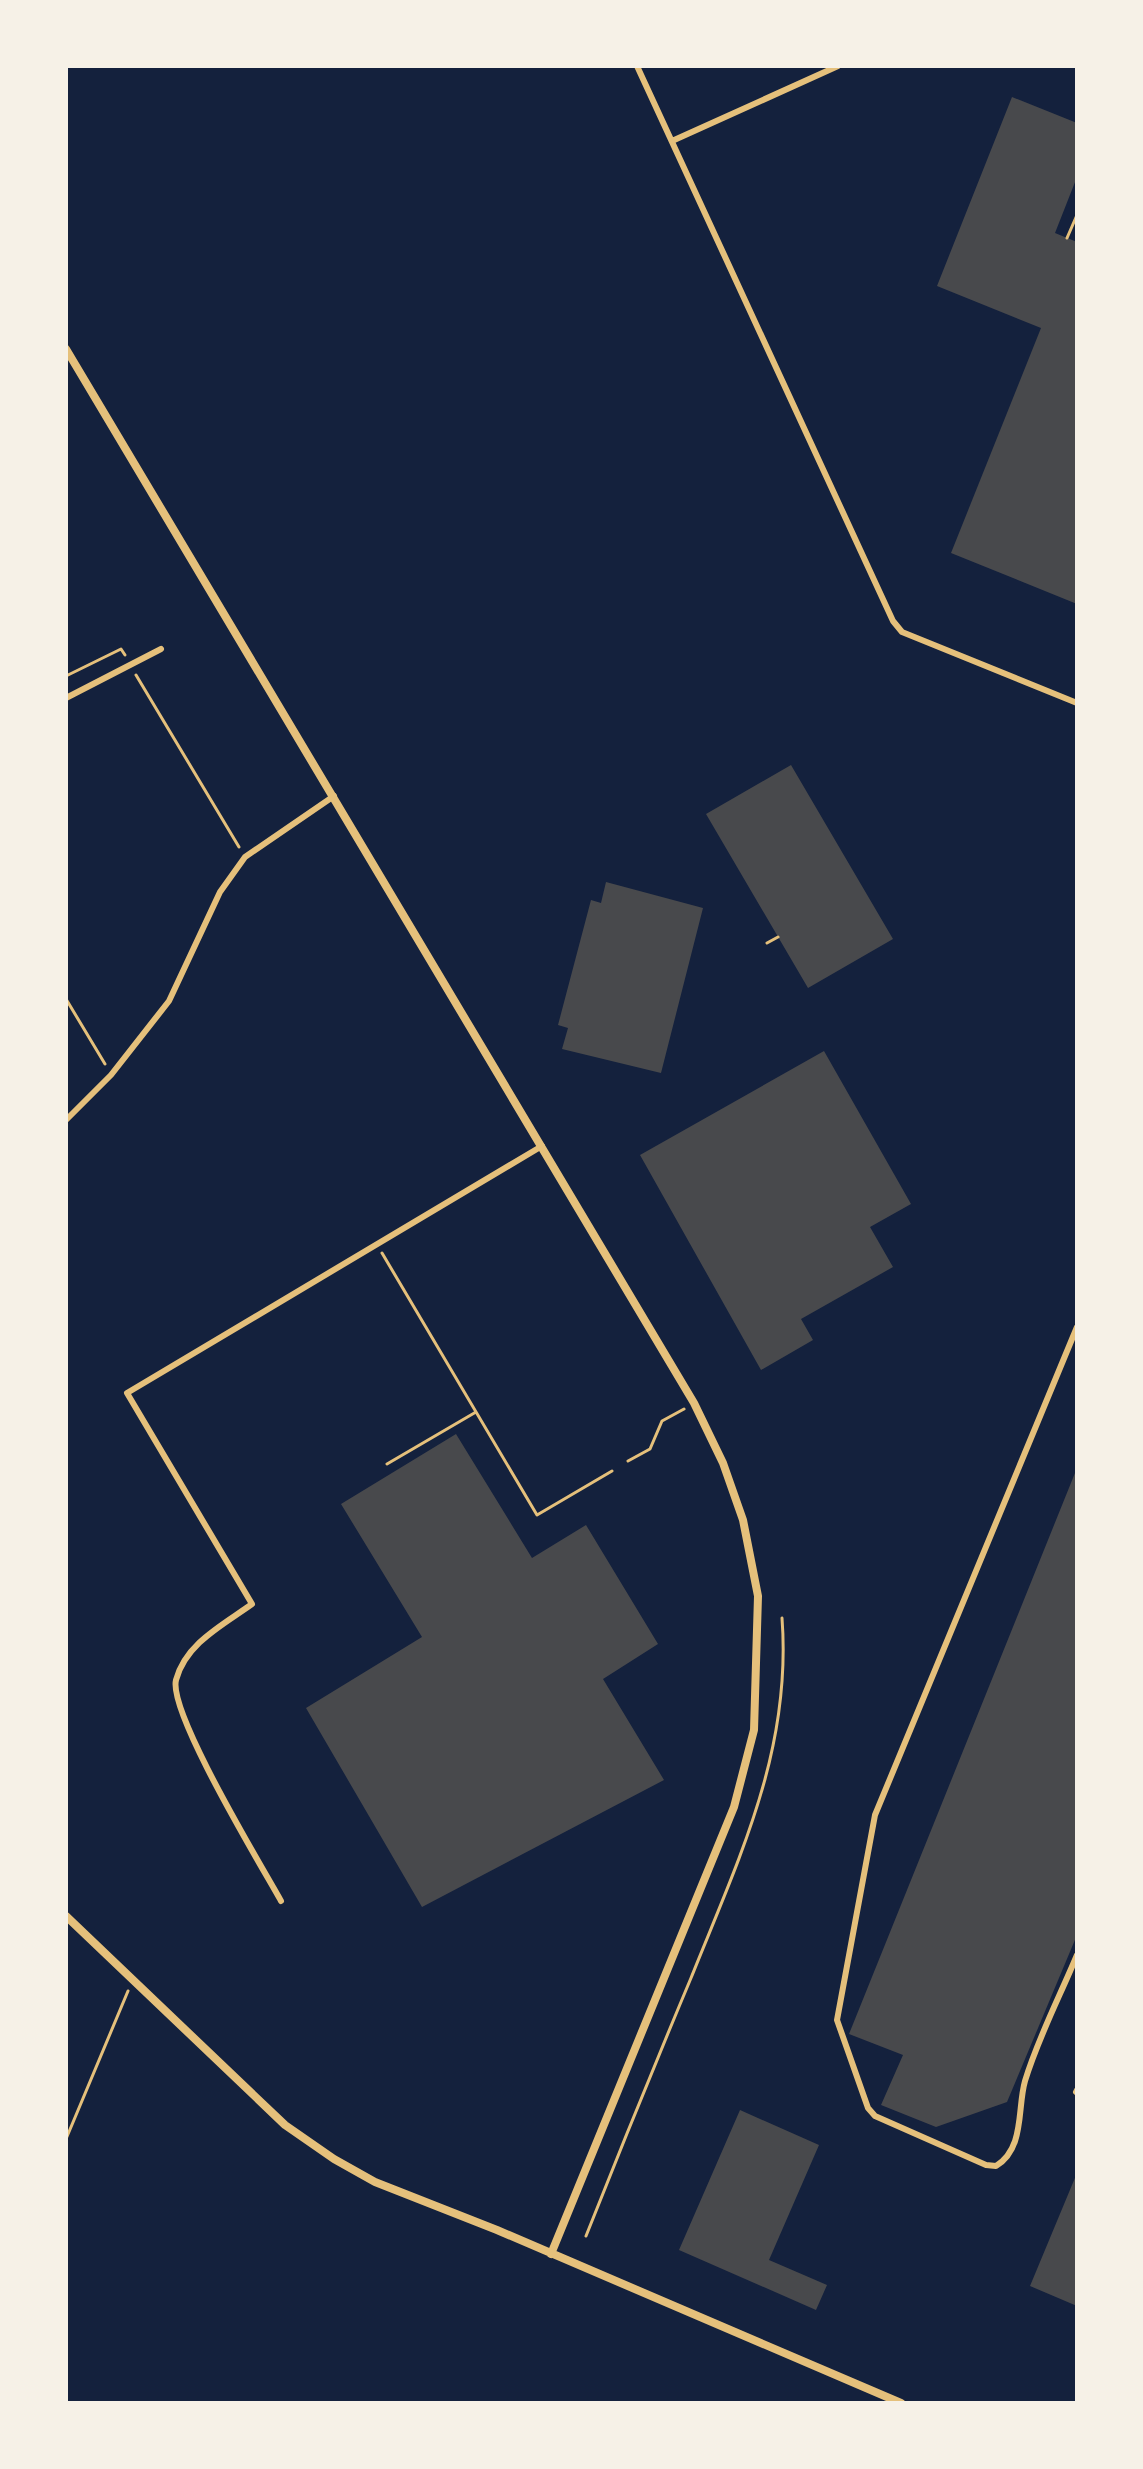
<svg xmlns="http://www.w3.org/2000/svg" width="1143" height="2469" font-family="Ubuntu,sans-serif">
  <rect width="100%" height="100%" fill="#14213d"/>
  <!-- building -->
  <path fill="#48494c" d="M1012,97L1077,123V177L1055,233L1077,242V604L951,553L1041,328L937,286Z
    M791,765L893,939L808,988L706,814Z
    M606,882L703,908L661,1073L562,1049L568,1028L558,1025L591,900L601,903Z
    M824,1051L911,1204L870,1227L893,1267L801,1319L813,1340L761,1370L640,1155Z
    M456,1434L532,1558L586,1525L658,1644L603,1679L664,1780L422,1907L306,1708L422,1637L341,1504Z
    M1077,1468V1935L1007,2102L936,2127L881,2105L903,2055L849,2034Z
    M740,2110L819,2145L769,2260L827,2285L816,2310L679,2250Z
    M1077,2173V2306L1030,2286Z"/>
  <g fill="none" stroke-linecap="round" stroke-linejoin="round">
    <!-- path -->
    <path stroke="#e5c07b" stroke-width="3" d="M1067,238L1077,215
      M136,675L239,847
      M66,676L121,649L125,655
      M767,943L778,937
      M66,999L105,1064
      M382,1253L537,1515L612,1471
      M628,1461L650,1449L662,1421L684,1409
      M387,1464L476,1412
      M66,2139L128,1991
      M586,2236C620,2150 655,2064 691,1978C739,1858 792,1750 782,1618"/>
    <!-- service -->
    <path stroke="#e5c07b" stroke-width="6" d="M637,66L893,621L902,632L1077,703
      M672,141L838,66
      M66,698L161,649
      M66,1120L111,1075L169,1001L220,892L245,857L334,796
      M1077,1327L875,1815L837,2020L868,2108L875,2116L986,2165L996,2166C1025,2148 1017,2109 1025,2081C1038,2038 1060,1996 1077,1955
      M281,1901C261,1865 168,1712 176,1680C186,1643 223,1625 252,1604L127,1393L542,1146
      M1076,2092L1077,2090"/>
    <!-- minor -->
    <path stroke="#e5c07b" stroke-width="8" d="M66,349L694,1403L723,1463L743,1520L758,1596L754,1730L734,1807L551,2254
      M66,1916L285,2125L334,2159L375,2182L497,2230L901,2403"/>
  </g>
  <!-- border -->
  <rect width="1143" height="2469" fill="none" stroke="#f6f1e7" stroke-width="136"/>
</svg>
